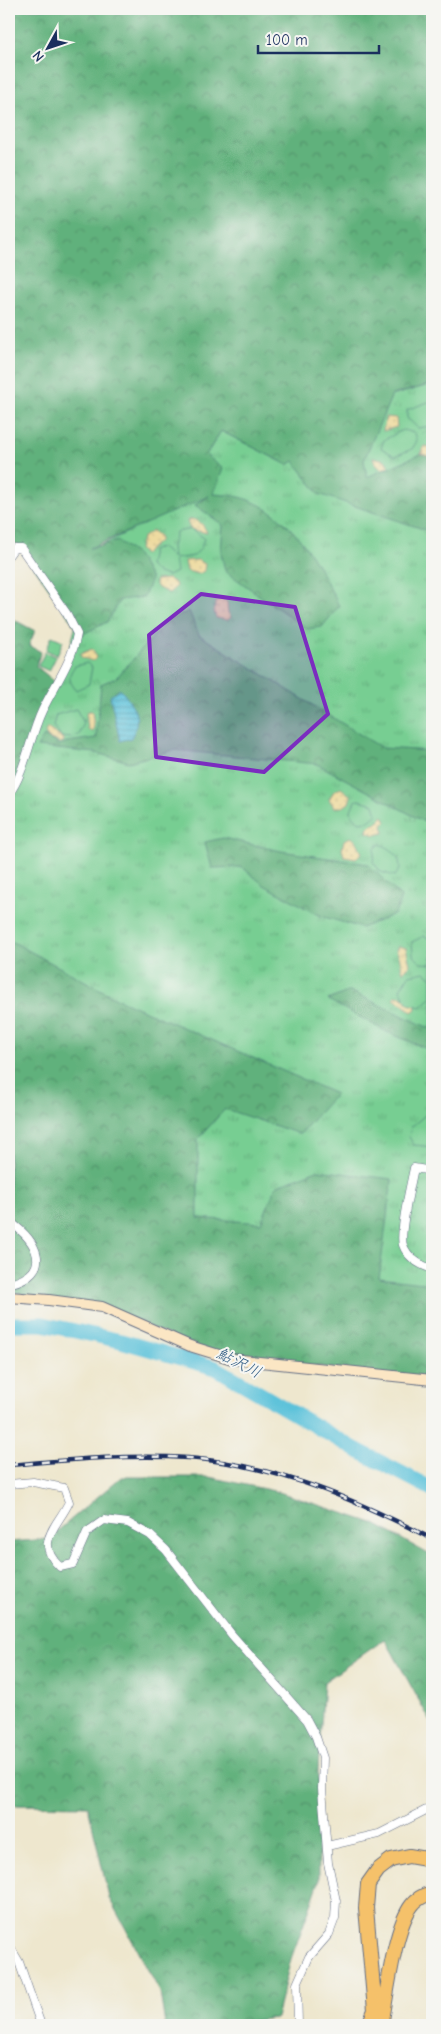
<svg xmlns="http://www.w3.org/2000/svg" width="441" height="2034" font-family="'Comic Neue','Klee One',sans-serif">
  <defs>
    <pattern id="grass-tufts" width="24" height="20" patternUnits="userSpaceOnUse" patternTransform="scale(1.25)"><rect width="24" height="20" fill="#77ce92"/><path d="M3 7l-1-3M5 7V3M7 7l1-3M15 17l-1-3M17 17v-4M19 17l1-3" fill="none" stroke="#66b180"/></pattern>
    <pattern id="forest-crowns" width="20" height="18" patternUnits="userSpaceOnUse" patternTransform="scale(1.25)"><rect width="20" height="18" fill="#61b17c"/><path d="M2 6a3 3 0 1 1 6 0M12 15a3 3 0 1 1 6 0" fill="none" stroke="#4f9069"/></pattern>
    <pattern id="sand-dots" width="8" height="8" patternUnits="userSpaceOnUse" patternTransform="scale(1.25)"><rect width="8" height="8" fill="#eeda9e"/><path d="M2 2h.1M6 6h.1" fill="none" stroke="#ccbb8a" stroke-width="1.8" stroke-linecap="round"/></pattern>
    <pattern id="water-rules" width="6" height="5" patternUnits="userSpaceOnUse" patternTransform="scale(1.25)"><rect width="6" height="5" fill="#5dc2da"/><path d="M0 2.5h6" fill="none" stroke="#4c9eb4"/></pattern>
  </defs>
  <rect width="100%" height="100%" fill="#f6f6f2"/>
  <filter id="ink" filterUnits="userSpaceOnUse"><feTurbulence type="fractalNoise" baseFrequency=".02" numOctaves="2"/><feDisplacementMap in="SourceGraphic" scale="10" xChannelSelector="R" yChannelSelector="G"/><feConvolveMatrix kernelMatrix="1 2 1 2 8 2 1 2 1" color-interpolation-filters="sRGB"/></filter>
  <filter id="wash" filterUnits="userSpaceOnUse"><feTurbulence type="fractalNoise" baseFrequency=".0096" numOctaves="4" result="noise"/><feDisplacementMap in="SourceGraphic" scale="20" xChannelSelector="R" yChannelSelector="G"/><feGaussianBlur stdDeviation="1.12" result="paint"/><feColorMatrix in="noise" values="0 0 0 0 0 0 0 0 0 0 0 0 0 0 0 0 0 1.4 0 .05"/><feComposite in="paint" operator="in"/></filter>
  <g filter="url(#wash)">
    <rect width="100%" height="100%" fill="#eee7ce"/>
    <!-- grass -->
    <path fill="url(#grass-tufts)" stroke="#497e78" d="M432,384V1380L9,1186V786L27,751L66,662L97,547L215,489L206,455L221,431L288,465L370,394L395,395Z"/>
    <!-- forest -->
    <path fill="url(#forest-crowns)" stroke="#3e706d" d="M9,9H432V384L392,395L364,460L367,477L421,454L432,456V532L319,494L294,461L288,465L221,431L206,455L223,469L213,494C223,495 234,495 243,498C293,514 317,562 339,606L322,627L307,629L225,571L221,552L223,525L195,505L209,496L90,548L118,541L137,555L151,579L144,597L120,600L107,622L81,635L21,548L16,543L9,551Z
      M189,611L199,635L382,748L432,751V826L317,764L174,750L129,762L96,753L37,747L44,736L59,745L67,742L96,738L101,684L117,677L167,621Z
      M9,617L35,631L29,645L41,652L36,666L54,681L27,751L9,786Z
      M223,838L281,851L368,864L401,897L395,914L362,928L321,916L264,885L242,867L212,868L205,842Z
      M9,940L120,1000L336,1094L300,1134L225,1109L198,1139V1218L261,1223L276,1186L317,1170L392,1179L379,1278L432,1284V1368L427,1379L219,1355L117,1314L9,1291Z
      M350,991L429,1028L432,1025V1051L387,1032L328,1000Z
      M121,1477H209L279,1492L373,1523L432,1556V1724L385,1639L324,1682L318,1769L319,1882L291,1959L276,2018L215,2025H165L160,1992L109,1898L88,1806L9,1805V1542L48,1539Z"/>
    <!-- sand -->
    <path fill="url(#sand-dots)" stroke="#84847e" d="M386,417L396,418L397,427L383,431Z
      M424,446L432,447V457L421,454Z
      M373,457L385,460L389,466L382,469L375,464Z
      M192,519C200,521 204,525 207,533L190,529L187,521Z
      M152,531L159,536L160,540L144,555L139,549L142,538Z
      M198,560L205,564L204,571L199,574L187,571L185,561Z
      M168,579L175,583L176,587L169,593L158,588L155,583L156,580Z
      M223,599L227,602L228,613L231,617L228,620L216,618L214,611L216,602Z
      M92,649L94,651L96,658L93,661L82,658L80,654Z
      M89,711H92L94,727L92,731L88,729L86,712Z
      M47,728L63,739V741L60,743L48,738L45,733Z
      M341,788L351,796L349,803L343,807H334L329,799L334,791Z
      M383,816L386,821L383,825L384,833L375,835L367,832L368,827L377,823Z
      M351,837L355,840L362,853L356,858L344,856L342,849L344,840Z
      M398,946L406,948L410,965L403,972C400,964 401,957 396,950Z
      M395,996H401L415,1005L416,1009L412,1012L394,998Z"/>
    <!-- garden -->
    <path fill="#77ce92" stroke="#497e78" d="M428,402L432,404V426L418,428L407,418V410Z
      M403,430L415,433L417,441L412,449L395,456L381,448L384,440Z
      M191,529L204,538L201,548L194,556L174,559L176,572L168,576L158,573L149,566L152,551L161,547L173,558L172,547L176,532Z
      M52,636L63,641L57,655L46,650Z
      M45,652L56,657L49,671L38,666Z
      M87,663L92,667L89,684L76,690C69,681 67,676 75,666Z
      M76,709L84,723L79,735L72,738L61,737L53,726L56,715Z
      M359,800L374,804L377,814L369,821L359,822L350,812L355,801Z
      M380,844C393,849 400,856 400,869L395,876L381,872L373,862L375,848Z
      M424,936L432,940L431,964L421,963L413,955L412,942Z
      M425,972L432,978V997L421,1007L408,1004L400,989L409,975Z
      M430,1111L432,1113V1147L414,1145L409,1137L411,1127Z"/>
    <!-- water -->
    <path fill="url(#water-rules)" stroke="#3c789c" d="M120,689C134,706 143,717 131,738L120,741L110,696Z"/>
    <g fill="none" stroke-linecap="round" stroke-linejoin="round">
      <!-- river -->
      <path stroke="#5dc2da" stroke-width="15" d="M9,1324H43L121,1341L216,1368L353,1448L432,1489"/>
    </g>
  </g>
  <g filter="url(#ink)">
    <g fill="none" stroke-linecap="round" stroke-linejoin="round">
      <defs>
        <path id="street" d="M9,555L14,548H21L67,614L77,634C72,662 54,686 42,711C30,736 25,773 9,794
          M432,1171L414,1168C411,1183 399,1234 403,1245C408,1259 420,1265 432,1269
          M9,1221C37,1241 55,1272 9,1284
          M9,1484L33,1482L64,1488L69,1502C58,1526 33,1542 60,1567L73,1564L87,1532L104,1520L128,1523L150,1535L166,1550L232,1635L307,1720L316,1737L323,1758L322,1789L328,1863L336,1901L335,1918L329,1934L309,1957L297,1984L298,2025
          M327,1846L379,1834L432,1807
          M9,1945L19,1962L41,2025"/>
        <path id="secondary" d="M9,1297L49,1300L102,1307L190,1346L232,1359L432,1380"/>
        <path id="highway" d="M369,2025L375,2010L366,1908L368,1884L378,1870L391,1860L409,1856L432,1860
          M381,2025C387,1995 394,1928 412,1905C417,1898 424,1895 432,1893"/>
      </defs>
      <!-- street casing -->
      <use href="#street" stroke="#656f85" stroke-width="9"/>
      <!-- secondary casing -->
      <use href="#secondary" stroke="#656f85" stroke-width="12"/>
      <!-- highway casing -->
      <use href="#highway" stroke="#656f85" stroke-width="16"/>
      <!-- street -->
      <use href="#street" stroke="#fff" stroke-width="8"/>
      <!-- secondary -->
      <use href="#secondary" stroke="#fbe6c4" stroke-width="10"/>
      <!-- highway -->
      <use href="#highway" stroke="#f5c16b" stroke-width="14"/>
      <defs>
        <path id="rail" d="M9,1465C68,1460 128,1454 188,1458C273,1464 357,1500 432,1539"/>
      </defs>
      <!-- rail casing -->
      <use href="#rail" stroke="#1b2f5e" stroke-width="4.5"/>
      <!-- rail -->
      <use href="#rail" stroke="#f6f6f2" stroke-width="2.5" stroke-dasharray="8" stroke-linecap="butt"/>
    </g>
  </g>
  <!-- marked area -->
  <path fill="#7b2cbf" fill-opacity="0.2" stroke="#7b2cbf" stroke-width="4" stroke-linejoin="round" d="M201,594L295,607L328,714L264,772L156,757L149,635Z"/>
  <g text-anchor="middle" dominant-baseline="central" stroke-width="4" stroke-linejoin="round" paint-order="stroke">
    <!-- water labels -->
    <g font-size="16" font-style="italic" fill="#2f5b83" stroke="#f6f6f2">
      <text transform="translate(239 1363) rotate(27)">鮎沢川</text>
    </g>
  </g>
  <!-- margin -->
  <rect width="441" height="2034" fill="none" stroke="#f6f6f2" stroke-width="30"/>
  <!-- north arrow -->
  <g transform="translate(48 48) rotate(230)" stroke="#f6f6f2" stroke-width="4" paint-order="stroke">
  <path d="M0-4L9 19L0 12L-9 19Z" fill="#1b2f5e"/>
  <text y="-8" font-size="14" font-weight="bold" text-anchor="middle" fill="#1b2f5e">N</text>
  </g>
  <!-- scale -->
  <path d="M258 45v8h121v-8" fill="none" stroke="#1b2f5e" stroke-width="2.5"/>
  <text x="266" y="45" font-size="15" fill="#1b2f5e" stroke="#f6f6f2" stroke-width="4" paint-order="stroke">100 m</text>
</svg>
